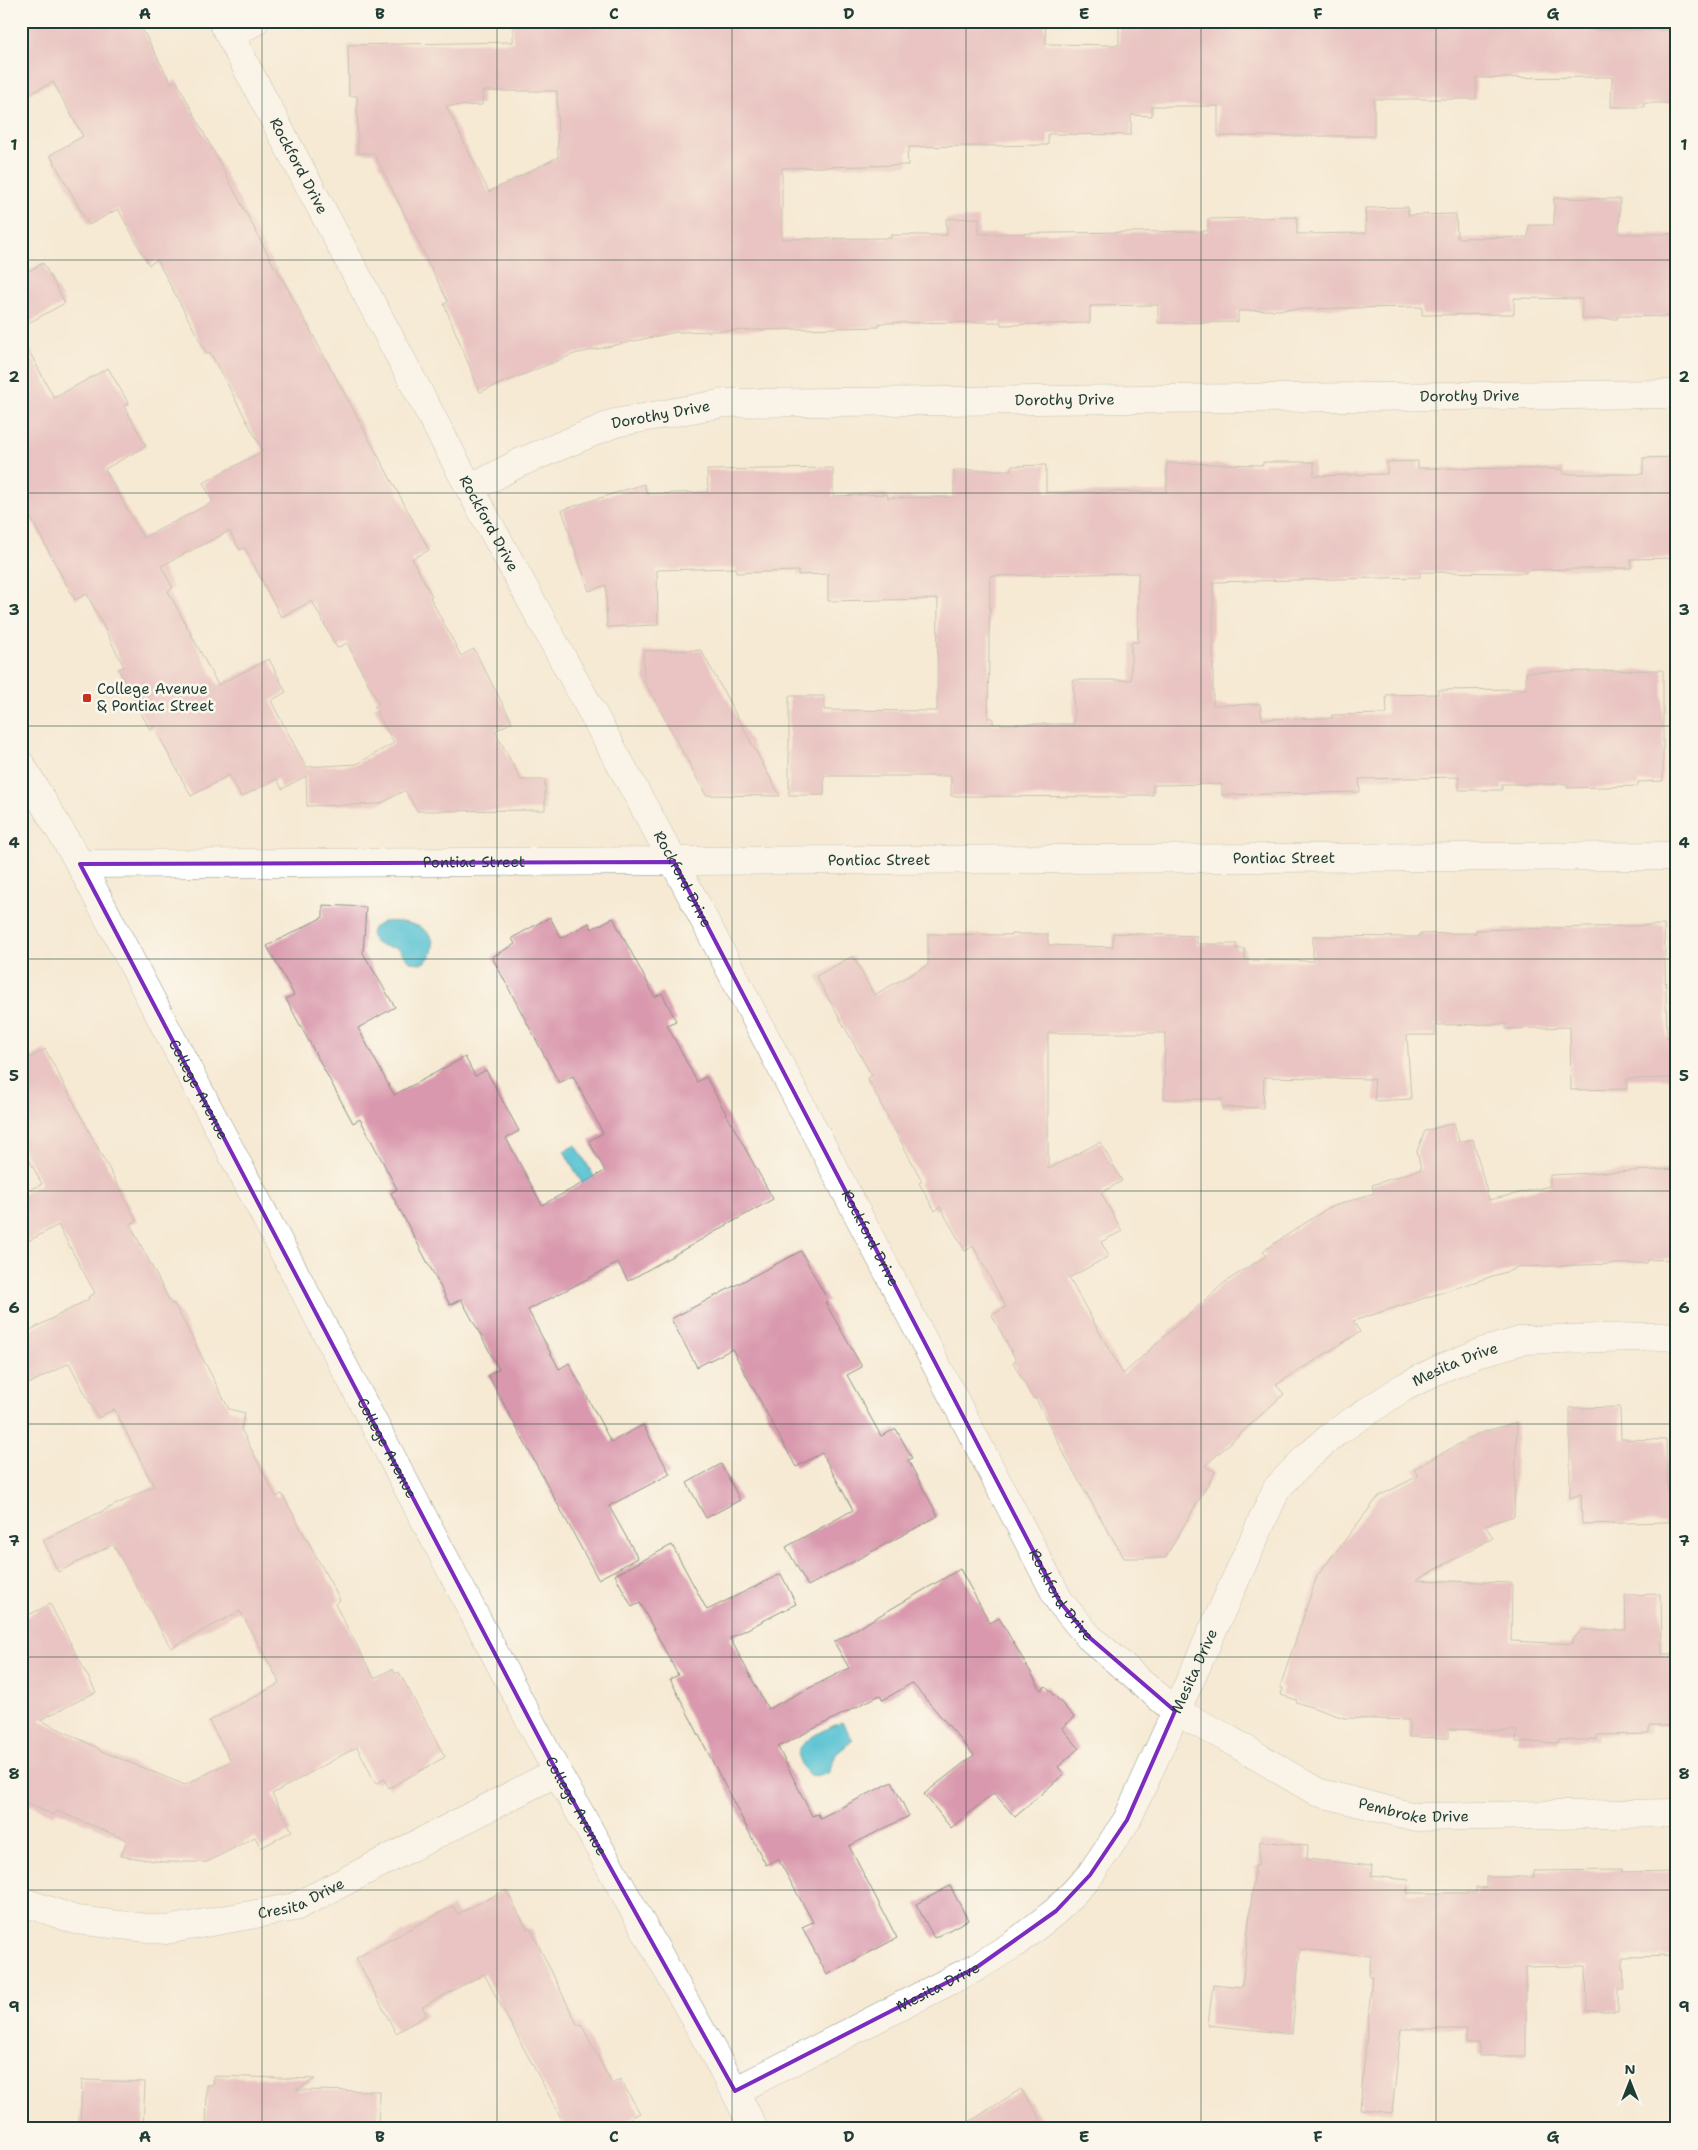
<svg xmlns="http://www.w3.org/2000/svg" width="1698" height="2150" font-family="'Shantell Sans',sans-serif">
  <rect width="100%" height="100%" fill="#fbf7ec"/>
  <filter id="ink" filterUnits="userSpaceOnUse"><feTurbulence type="fractalNoise" baseFrequency=".02" numOctaves="2"/><feDisplacementMap in="SourceGraphic" scale="10" xChannelSelector="R" yChannelSelector="G"/><feConvolveMatrix kernelMatrix="1 2 1 2 8 2 1 2 1" color-interpolation-filters="sRGB"/></filter>
  <filter id="wash" filterUnits="userSpaceOnUse"><feTurbulence type="fractalNoise" baseFrequency=".0096" numOctaves="4" result="noise"/><feDisplacementMap in="SourceGraphic" scale="20" xChannelSelector="R" yChannelSelector="G"/><feGaussianBlur stdDeviation="1.12" result="paint"/><feColorMatrix in="noise" values="0 0 0 0 0 0 0 0 0 0 0 0 0 0 0 0 0 1.4 0 .05"/><feComposite in="paint" operator="in"/></filter>
  <g filter="url(#wash)">
    <rect width="100%" height="100%" fill="#f6ead4"/>
    <!-- water -->
    <path fill="#58c2d3" stroke="#3c8084" d="M383,922C399,920 436,924 433,948C432,955 429,960 422,963L410,962L398,948L382,946L374,942L371,933L373,928Z
      M576,1145L608,1201L596,1208L564,1151Z
      M842,1722L853,1740L836,1754L828,1774L811,1776C777,1747 820,1732 842,1722Z"/>
    <g id="blocks">
      <!-- building -->
      <path fill="#d998ad" fill-rule="evenodd" d="M21,21H138L171,83L176,80L275,268L276,267L429,550L412,559L432,596L430,597L461,656L474,649L512,722L495,731L521,780H545V810L417,811L405,790L380,804L307,806L306,776L282,789L277,779L241,797L229,775L191,796L154,727L150,730L118,669L124,667L87,594L75,600L21,500V336L54,398L108,368L129,404L124,406L146,446L105,469L143,538L213,502L203,483L263,451L210,352L207,354L157,260L149,265L118,209L89,225L50,155L83,136L53,82L21,98ZM229,531L240,550L245,548L281,617L312,601L337,648L347,643L379,704L374,707L394,743L357,764L306,767L271,701L286,692L269,659L218,685L168,591L173,588L161,566Z
        M513,21H827V26L895,25V21H1045L1046,44L1119,45V21H1374V26L1449,27V21H1592V30H1677V103H1644V107H1611L1612,77L1476,78V99H1374V136H1218V106H1152V116L1131,115V135L1048,134V145L909,147V152H907L908,165L782,168V239L891,238V235H947L946,219L979,218V234L1208,231V219L1297,217V234L1366,233L1365,208L1408,207V215L1456,214L1457,238L1528,237L1529,225H1554V198L1620,199L1619,234H1677V317L1618,316L1617,319H1582V299L1514,298V314L1422,315V307L1344,308L1238,311V322L1158,323V305L1090,306V323L1001,325V322L879,323V327L676,332L574,354L480,392L444,304L448,302L374,153H358L357,96H349L348,45L513,42ZM482,91H557L558,157L489,192L446,106L482,105Z
        M43,263L65,303L21,327V275Z
        M1677,457V558L1631,559V568L1526,570V573L1420,572V577L1213,582V705L1260,704L1262,719L1332,718V715L1387,714L1386,695L1438,694V690L1526,689V672L1663,670V781L1638,782V786L1567,788V784H1502V790H1459V777L1359,779L1360,792L1222,795V784L1153,785V795H1127V797L951,796V776H824V795H789V696H824V710L937,711L938,599L828,601V574L798,575V571L736,573V568L657,570L658,625L607,627L606,585L589,591L562,510L644,484L647,494L708,492L707,470L833,468V496L887,494L888,498L954,497V470H1011V466L1046,465V492H1167V463L1263,465V462H1314V476L1387,474V462L1418,461V468L1563,469V474H1643V458ZM1138,573V642H1131V680H1073L1074,724H993V718H988L990,576Z
        M701,650L780,796L706,795L644,680L643,651Z
        M323,905L366,907L363,953L395,1007L358,1028L394,1095L465,1057L475,1076L486,1070L519,1131L506,1138L542,1205L605,1171L589,1141L603,1133L573,1076L559,1083L492,957L515,944L512,938L550,917L561,938L589,923L592,929L613,918L655,997L662,993L676,1021L667,1025L697,1082L706,1077L773,1199L628,1281L618,1263L528,1310L559,1369L569,1363L611,1442L643,1425L670,1474L609,1506L638,1558L598,1579L488,1375L499,1369L461,1299L450,1305L391,1193L397,1189L360,1119L353,1123L286,999L294,995L267,946L323,917Z
        M1664,925L1667,1038H1677V1078L1627,1079V1089L1571,1090L1570,1027L1506,1029V1024L1435,1025V1035H1407L1411,1099L1375,1101L1374,1079L1264,1077L1263,1108L1222,1107V1099H1164L1165,1033H1048V1169L1100,1142L1122,1181L1101,1193L1122,1231L1101,1242L1109,1256L1069,1278L1123,1374L1225,1282L1266,1256L1263,1251L1328,1208L1374,1193L1372,1185L1421,1169L1417,1151L1425,1131L1454,1123L1459,1142L1473,1139L1489,1200L1550,1186V1175L1677,1169V1259L1647,1260V1263L1515,1267V1269L1353,1321L1360,1332L1276,1385L1284,1394L1205,1466L1215,1472L1165,1558H1124L1071,1467L1035,1397L1033,1399L1013,1362L1016,1360L992,1315L1006,1307L973,1246L965,1251L940,1207L935,1211L919,1183L922,1181L867,1078L872,1076L816,976L853,956L874,995L928,965V934L1011,935V934H1048V945L1113,947V933L1197,936V944H1237L1236,949H1245V960L1313,961V936L1419,937V934L1476,933V930Z
        M45,1049L137,1221L130,1224L171,1304L173,1303L177,1309L229,1409L245,1413L241,1429L276,1497L282,1494L340,1600L335,1604L374,1678L393,1669L395,1674L399,1672L445,1757L389,1788L384,1779L376,1784L357,1747L272,1794L292,1831L261,1848L255,1837L207,1862H163L121,1856L127,1840L57,1811L54,1815L21,1801V1619L50,1604L96,1692L40,1720L98,1748L99,1750L185,1785L231,1761L209,1721L280,1683L240,1611L171,1648L114,1546L112,1545L58,1572L43,1540L154,1486L114,1409L98,1418L69,1363L21,1388V1335L89,1299L88,1297L95,1293L58,1225L21,1245V1195L42,1184L21,1145V1063Z
        M801,1251L828,1301L825,1302L862,1367L847,1375L881,1436L896,1429L912,1458L908,1460L938,1516L808,1586L786,1547L853,1510L822,1453L796,1467L732,1349L697,1367L671,1319Z
        M1620,1407L1621,1439L1666,1440L1669,1522L1582,1524L1581,1494L1570,1498V1408Z
        M1517,1422L1514,1516L1485,1525L1493,1538L1416,1580L1512,1583L1511,1641L1572,1644V1640L1582,1630H1626L1625,1595L1661,1594L1662,1654H1677V1726H1649V1734L1597,1735V1740H1559L1558,1743L1516,1742L1517,1731L1449,1729V1738L1409,1737V1720L1344,1718L1296,1702L1297,1700L1281,1695L1283,1688L1280,1687L1317,1576L1379,1496L1418,1476L1414,1469L1477,1434Z
        M721,1464L740,1500L706,1518L687,1483Z
        M672,1545L707,1610L781,1574L796,1604L730,1638L768,1709L849,1668L834,1642L960,1569L990,1623L999,1618L1041,1690L1046,1686L1074,1717L1062,1728L1079,1748L1058,1767L1064,1774L1015,1817L994,1793L951,1828L924,1794L974,1755L912,1683L883,1700L880,1695L778,1747L812,1816L818,1814L820,1818L892,1782L909,1816L849,1846L897,1938L827,1975L802,1927L813,1922L778,1859L766,1865L670,1679L678,1675L640,1603L632,1607L615,1575Z
        M1260,1841L1308,1846L1307,1859L1372,1866L1371,1876L1409,1880L1407,1893H1476V1888H1486V1877H1534V1871L1622,1870V1873L1677,1872V1956L1623,1957L1624,1989H1618V2011H1587L1586,1966L1526,1967V2056H1479V2043H1466V2029H1401L1392,2113L1360,2109L1372,1976H1369L1371,1956L1300,1949L1292,2034L1208,2025L1213,1984L1242,1987L1255,1866H1258Z
        M950,1886L968,1920L934,1938L916,1904Z
        M506,1890L527,1929L530,1928L578,2026L581,2024L612,2084L620,2079L640,2113L610,2129H567L484,1974L422,2007L427,2015L396,2033L356,1958L453,1906L458,1914Z
        M214,2076L315,2079L296,2090L379,2091L378,2129H206L207,2085H213Z
        M82,2080L145,2082L143,2129H80Z
        M1021,2089L1047,2129H958Z"/>
    </g>
  </g>
  <g filter="url(#ink)">
    <use href="#blocks" fill-opacity="0" stroke="#8a9484" stroke-width="1"/>
    <g fill="none" stroke-linecap="round" stroke-linejoin="round">
      <defs>
        <g id="minor">
          <path id="s1" d="M222,21L470,489L674,862L1060,1602L1089,1637L1175,1711L1225,1737L1317,1792L1415,1817L1677,1813"/>
          <path d="M230,36L255,21"/>
          <path id="s2" d="M470,489L519,463L615,423L724,403L1677,394"/>
          <path id="s3" d="M80,864L1677,856"/>
          <path id="s4" d="M21,1901L76,1920L166,1930L295,1907L557,1772"/>
          <path id="s5" d="M735,2091L977,1967L1014,1944L1056,1911L1090,1875L1127,1820L1277,1488L1305,1459L1335,1433L1404,1387L1442,1368L1482,1352L1523,1340L1677,1336"/>
        </g>
        <g id="primary">
          <path id="s6" d="M21,765L80,864L557,1772L735,2091L754,2129"/>
        </g>
      </defs>
      <!-- minor casing -->
      <use href="#minor" stroke="#8a9484" stroke-width="29"/>
      <!-- primary casing -->
      <use href="#primary" stroke="#8a9484" stroke-width="29"/>
      <!-- minor -->
      <use href="#minor" stroke="#fff" stroke-width="28"/>
      <!-- primary -->
      <use href="#primary" stroke="#fff" stroke-width="28"/>
    </g>
  </g>
  <!-- marked area -->
  <path d="M0 0H1698V2150H0ZM674,862L1060,1602L1089,1637L1175,1711L1127,1820L1090,1875L1056,1911L977,1967L735,2091L557,1772L80,864Z" fill="#f6ead4" fill-opacity=".55" fill-rule="evenodd"/>
  <path fill="none" stroke="#7b2cbf" stroke-width="4" stroke-linejoin="round" d="M674,862L1060,1602L1089,1637L1175,1711L1127,1820L1090,1875L1056,1911L977,1967L735,2091L557,1772L80,864Z"/>
  <!-- grid -->
  <path fill="none" stroke="#1f3d34" stroke-width="1" stroke-opacity="0.55" d="M262,21V2129M497,21V2129M732,21V2129M966,21V2129M1201,21V2129M1436,21V2129M21,260H1677M21,493H1677M21,726H1677M21,959H1677M21,1191H1677M21,1424H1677M21,1657H1677M21,1890H1677"/>
  <!-- markers -->
  <rect fill="#c8321e" stroke="#fbf7ec" stroke-width="2" x="82" y="693" width="10" height="10" rx="2.5"/>
  <g text-anchor="middle" dominant-baseline="central" stroke-width="5" stroke-linejoin="round" paint-order="stroke">
    <!-- street labels -->
    <g font-size="15" fill="#1f3d34" stroke="#fbf7ec">
      <text stroke="none"><textPath href="#s1" startOffset="164">Rockford Drive</textPath></text>
      <text stroke="none"><textPath href="#s2" startOffset="1016">Dorothy Drive</textPath></text>
      <text stroke="none"><textPath href="#s2" startOffset="611">Dorothy Drive</textPath></text>
      <text stroke="none"><textPath href="#s2" startOffset="206">Dorothy Drive</textPath></text>
      <text stroke="none"><textPath href="#s1" startOffset="569">Rockford Drive</textPath></text>
      <text stroke="none"><textPath href="#s3" startOffset="1204">Pontiac Street</textPath></text>
      <text stroke="none"><textPath href="#s3" startOffset="799">Pontiac Street</textPath></text>
      <text stroke="none"><textPath href="#s3" startOffset="394">Pontiac Street</textPath></text>
      <text stroke="none"><textPath href="#s1" startOffset="974">Rockford Drive</textPath></text>
      <text stroke="none"><textPath href="#s6" startOffset="370">College Avenue</textPath></text>
      <text stroke="none"><textPath href="#s1" startOffset="1379">Rockford Drive</textPath></text>
      <text stroke="none"><textPath href="#s5" startOffset="1068">Mesita Drive</textPath></text>
      <text stroke="none"><textPath href="#s6" startOffset="775">College Avenue</textPath></text>
      <text stroke="none"><textPath href="#s1" startOffset="1784">Rockford Drive</textPath></text>
      <text stroke="none"><textPath href="#s5" startOffset="648">Mesita Drive</textPath></text>
      <text stroke="none"><textPath href="#s6" startOffset="1180">College Avenue</textPath></text>
      <text stroke="none"><textPath href="#s1" startOffset="2211">Pembroke Drive</textPath></text>
      <text stroke="none"><textPath href="#s4" startOffset="288">Cresita Drive</textPath></text>
      <text stroke="none"><textPath href="#s5" startOffset="228">Mesita Drive</textPath></text>
    </g>
    <!-- poi labels -->
    <g font-size="15" fill="#1f3d34" stroke="#fbf7ec" text-anchor="start">
      <text x="97" y="689">College Avenue<tspan x="97" dy="17">&amp; Pontiac Street</tspan></text>
    </g>
  </g>
  <!-- margin -->
  <rect width="1698" height="2150" fill="none" stroke="#fbf7ec" stroke-width="55"/>
  <!-- north arrow -->
  <g transform="translate(1630 2082)" stroke="#fbf7ec" stroke-width="4" paint-order="stroke">
  <path d="M0-4L9 19L0 12L-9 19Z" fill="#1f3d34"/>
  <text y="-8" font-size="14" font-weight="bold" text-anchor="middle" fill="#1f3d34">N</text>
  </g>
  <rect x="28" y="28" width="1642" height="2094" fill="none" stroke="#1f3d34" stroke-width="2"/>
  <g font-size="16" text-anchor="middle" font-weight="bold" fill="#1f3d34">
    <text x="145" y="19">A</text>
    <text x="380" y="19">B</text>
    <text x="614" y="19">C</text>
    <text x="849" y="19">D</text>
    <text x="1084" y="19">E</text>
    <text x="1318" y="19">F</text>
    <text x="1553" y="19">G</text>
    <text x="14" y="150">1</text>
    <text x="1684" y="150">1</text>
    <text x="14" y="382">2</text>
    <text x="1684" y="382">2</text>
    <text x="14" y="615">3</text>
    <text x="1684" y="615">3</text>
    <text x="14" y="848">4</text>
    <text x="1684" y="848">4</text>
    <text x="14" y="1081">5</text>
    <text x="1684" y="1081">5</text>
    <text x="14" y="1313">6</text>
    <text x="1684" y="1313">6</text>
    <text x="14" y="1546">7</text>
    <text x="1684" y="1546">7</text>
    <text x="14" y="1779">8</text>
    <text x="1684" y="1779">8</text>
    <text x="14" y="2012">9</text>
    <text x="1684" y="2012">9</text>
    <text x="145" y="2142">A</text>
    <text x="380" y="2142">B</text>
    <text x="614" y="2142">C</text>
    <text x="849" y="2142">D</text>
    <text x="1084" y="2142">E</text>
    <text x="1318" y="2142">F</text>
    <text x="1553" y="2142">G</text>
  </g>
</svg>
